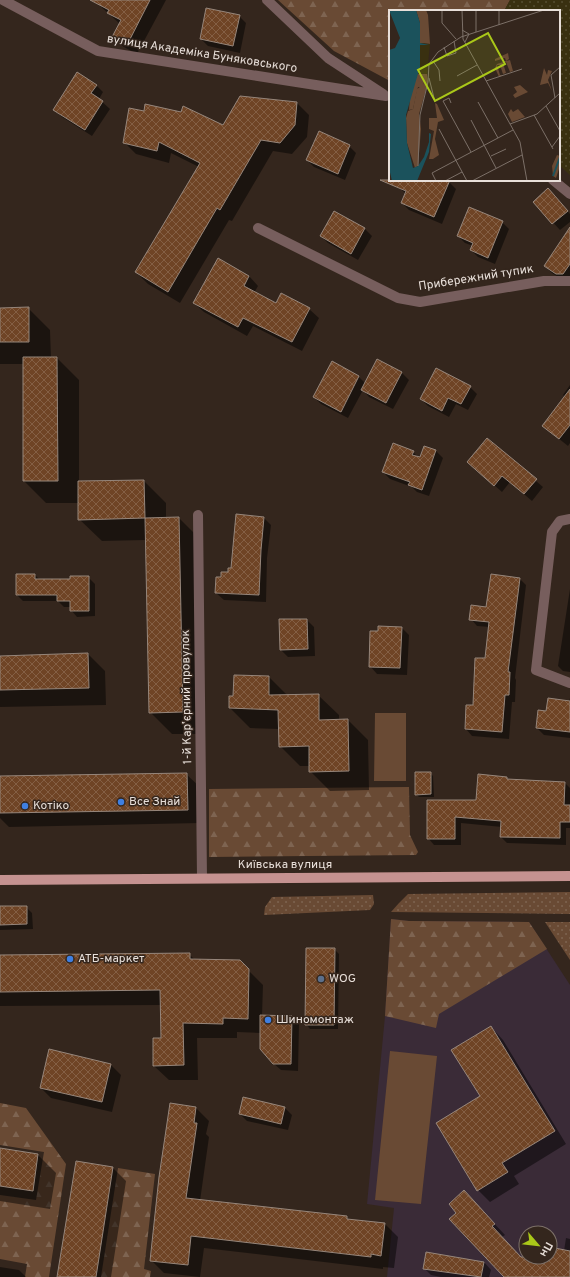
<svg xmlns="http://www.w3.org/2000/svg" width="570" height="1277" font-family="Overpass,sans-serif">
  <defs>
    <pattern id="grass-dots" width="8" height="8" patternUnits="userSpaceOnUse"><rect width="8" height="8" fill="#694a34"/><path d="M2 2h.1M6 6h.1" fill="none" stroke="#7e6451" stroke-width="1.8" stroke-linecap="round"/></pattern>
    <pattern id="forest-firs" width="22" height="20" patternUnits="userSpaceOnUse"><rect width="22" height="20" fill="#694a34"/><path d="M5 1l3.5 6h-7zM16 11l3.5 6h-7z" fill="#7e6451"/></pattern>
    <pattern id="sand-dots" width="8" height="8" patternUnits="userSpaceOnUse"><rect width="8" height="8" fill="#393010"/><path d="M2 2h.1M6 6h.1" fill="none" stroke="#564e32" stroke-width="1.8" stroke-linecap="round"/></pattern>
    <pattern id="building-cross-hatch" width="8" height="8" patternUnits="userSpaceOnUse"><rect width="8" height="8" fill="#6f4425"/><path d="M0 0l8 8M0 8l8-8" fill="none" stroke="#845f44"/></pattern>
  </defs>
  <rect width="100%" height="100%" fill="#34261d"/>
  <!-- education -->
  <path fill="#3a2b37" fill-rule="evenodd" d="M391,919L409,921L529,922L570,985V1277H387L394,1208L367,1204L385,1016ZM526,1233H550V1257H526Z"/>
  <!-- grass -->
  <path fill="url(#grass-dots)" d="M570,892V914L391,912L399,903L408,894Z
    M373,895L374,904L370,910L264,915L265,907L272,897Z
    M545,922H570V960Z"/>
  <!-- forest -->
  <path fill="url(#forest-firs)" d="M278,0H510L504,11H390V81L334,51Z
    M409,787L410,835L418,852L416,855L209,857V789Z
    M391,919L409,921L529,922L547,949L439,1014L436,1028L385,1016Z
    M0,1103L26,1108L66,1164L49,1277H25L27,1264L0,1259V1195L36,1200L44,1152L0,1145Z
    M118,1168L155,1174L144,1269L151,1271L150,1277H101Z"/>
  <!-- sand -->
  <path fill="url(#sand-dots)" d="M510,0H570V175L559,165V11H504Z"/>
  <!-- garden -->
  <path fill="#694a34" d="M375,713H406V781H374Z
    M390,1051L437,1056L421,1204L375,1200Z"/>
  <!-- shadow -->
  <path fill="#0007" d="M100,0H166L137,54L124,47L113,37L120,24L98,4Z
    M239,16L246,23L240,53L208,46L201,39Z
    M96,85L103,92L99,99L110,109L92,136L62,117L55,110Z
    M241,97L297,103L309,115L307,137L292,154L273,151L232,221L229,220L180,303L148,284L136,272L199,167L171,153L169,163L136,154L124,142L145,112L182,113L223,126Z
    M349,146L356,153L345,180L314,167L307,160Z
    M404,180H446L449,182L456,189L442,224L409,210L402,203L406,194L400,188Z
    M555,197L570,214V222L560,230L534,202Z
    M335,212L365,229L372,236L358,260L328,243L321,236Z
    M502,222L509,229L495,264L478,257L471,250L473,246L465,243L458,236Z
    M570,239V281H564L552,273L545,266Z
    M218,260L249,276L258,286L254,293L276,304L309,309L319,318L302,351L253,326L247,336L204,312L194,303Z
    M28,308L50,330L51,358H57L79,380V482L144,481L166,503V519L179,518L201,540L205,734H172L150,712L146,540L102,541L79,519V503H46L24,481V364H0V309Z
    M377,360L402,373L409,380L393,409L369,397L363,390L348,418L321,404L314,397L332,363L359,377L365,383Z
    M570,385V443L568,446L543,426L565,397L563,395Z
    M470,387L477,394L468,410L456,404L449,417L428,406L421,399Z
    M487,439L543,487L532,501L510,482L502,492L468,462Z
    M425,447L436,451L443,458L429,496L417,492L412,487L390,479L383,472L413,452L420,459Z
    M237,515L264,518L271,525L267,558L266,602L224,600L216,593L217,578H222L229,573L232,569Z
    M35,575L40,580H71L88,577L95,584V616L77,617L71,610V607H64L58,601H23L17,595Z
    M519,578L526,585L515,678L516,680L515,702H512L509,739L472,736L466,729L474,706L486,660L490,627L477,626L471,619L487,608Z
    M570,589V672L563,671L558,666Z
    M307,620L314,627L315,656L288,657L281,650Z
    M379,627L402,628L409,635L407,675L377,674L370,666L379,632Z
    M88,654L105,671L106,705L0,707V657Z
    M269,677L288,696L318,695L339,715V720H348L368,740L369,790L330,791L310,771V766H300L280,746L279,729L250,728L230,708L234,697Z
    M570,698V738L544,735L537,728L547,712L569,702Z
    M430,773L433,776L434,797H419L416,794Z
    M186,774L200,787L201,823L9,827L0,818V777Z
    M479,776L507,778L509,780L565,783L570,788V828H566V845L507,843L501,837L502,827L461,823V845H434L428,838V801H477Z
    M0,907H26L32,913L33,929L0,930Z
    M334,949L339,954L338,1029H310L306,1024Z
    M189,954L195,960L248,970L263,985L262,1016L291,1017L299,1024L298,1071L281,1070L273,1063L261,1033L237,1032V1038H197L198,1080H169L154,1066L162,1039L161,1005L0,1006V956Z
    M491,1027L503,1040L566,1144L514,1176L519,1184L490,1202L478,1190L481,1097Z
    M110,1064L121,1075L112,1112L51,1098L41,1088Z
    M244,1099L285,1108L292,1115L288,1130L247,1121L240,1114Z
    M196,1108L209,1121L206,1134L209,1137L200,1201L346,1217L349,1220L385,1224L398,1237L394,1268L383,1267V1269L204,1248L200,1277L164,1273L151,1260Z
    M0,1149L38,1155L56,1173L50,1209L0,1201Z
    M113,1168L126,1181L111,1277H58Z
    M474,1202L505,1235L502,1237L536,1274L539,1257H550V1248L564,1251L566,1238L570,1239V1277H505Z
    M484,1262L491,1270L489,1277H441L431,1275L424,1268Z
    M0,1267L19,1270L26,1277H0Z"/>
  <!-- building -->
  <path fill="url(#building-cross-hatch)" stroke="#96867b" d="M90,0H150L127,45L112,37L121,20L107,13L109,10Z
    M206,8L240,15L233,46L200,39Z
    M77,72L97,85L91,93L103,101L85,130L53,110Z
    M240,96L297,102L295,125L280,143L261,140L220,210L217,208L168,292L135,272L200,163L159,142L157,151L123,143L129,108L144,111L145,104L181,112L183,106L223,125Z
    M319,131L350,145L338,174L306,160Z
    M380,180H450L434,217L401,203L406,191Z
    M548,188L568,211L552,224L533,202Z
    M469,207L503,221L488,258L470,250L473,243L457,236Z
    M334,211L365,228L351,254L320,236Z
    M570,227V264L563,274H556L544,266Z
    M218,258L249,276L244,286L276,303L281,293L310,308L292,342L243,318L238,327L193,303Z
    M29,307V342H0V308Z
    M23,357H57L58,481H23Z
    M377,359L402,372L386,403L361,390Z
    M332,361L359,376L341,412L313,397Z
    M436,368L471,386L461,404L448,398L442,411L420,399Z
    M570,389V425L559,439L542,426Z
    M487,438L537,479L524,494L502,476L494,486L467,462Z
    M393,443L414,451L412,455L420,457L424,446L436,450L422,490L408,485L410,482L382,472Z
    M144,480L145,518L78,520V481Z
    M236,514L264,517L261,550L259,595L215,593L216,577H221V572H228V568H231Z
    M179,517L183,712L149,713L145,518Z
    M16,574H35V579H70V576H89V611H70V601H57V595H16Z
    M491,574L520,578L508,672H510L509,695H505L502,732L465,729L466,705H473L475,658H485L489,622L469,620L471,605L486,607Z
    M279,619H307L308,649L280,650Z
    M378,626L402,627L400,668L369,667L370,631H378Z
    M88,653L89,688L0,690V656Z
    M234,675L269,676V695L319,694V720L348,719L349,771L309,772V746L279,747L278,710L229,708V696H233Z
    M548,698L570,701V732L536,728L538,710L546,711Z
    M415,772H431V794L415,795Z
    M187,773L188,810L0,813V776Z
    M478,774L507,777V779L565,782L564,805H570V822H560V838L500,837L501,821L455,817V839H427V800H476Z
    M0,906H27V924L0,925Z
    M306,948H335L334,1025H305Z
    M190,953V959L240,960L249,969L248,1019L223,1018V1024L183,1023L184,1065L153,1066V1038H161L160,990L0,992V955Z
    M260,1015L292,1016L291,1064H273L260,1049Z
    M491,1026L555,1131L502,1163L508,1172L477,1191L436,1123L480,1096L451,1050Z
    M49,1049L111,1064L102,1102L40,1088Z
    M243,1097L285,1107L281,1124L239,1114Z
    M170,1103L196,1107L194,1123H197L186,1198L347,1216V1219L385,1223L381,1256L371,1254V1257L191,1236L188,1265L150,1261L159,1177Z
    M0,1148L38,1154L33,1191L0,1186Z
    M76,1161L113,1167L96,1277H57Z
    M464,1190L495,1224L492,1226L521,1257H550V1247L570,1251V1277H504L449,1219L456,1213L449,1204Z
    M426,1252L484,1262L481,1277L423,1269Z"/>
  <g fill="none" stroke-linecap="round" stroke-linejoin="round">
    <!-- street -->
    <path stroke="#775e5d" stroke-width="10" d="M3,0L98,51L386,96
      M267,0L328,58L383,94
      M553,180L570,194
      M258,228L398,298L420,302L544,281H570
      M198,515L202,878
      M570,519L560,521L552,532L536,670L570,683"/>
    <!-- primary -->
    <path stroke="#c59290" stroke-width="10" d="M0,880L570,876"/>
  </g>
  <!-- markers -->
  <g fill="#3f7fe0" stroke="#34261d" stroke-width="1.5">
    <circle cx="121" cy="802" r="4"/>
    <circle cx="25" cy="806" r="4"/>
    <circle cx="70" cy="959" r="4"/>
    <circle cx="268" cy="1020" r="4"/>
  </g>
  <circle fill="#5c6f8a" stroke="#34261d" stroke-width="1.5" cx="321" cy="979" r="4"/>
  <g text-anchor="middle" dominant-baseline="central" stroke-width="3" stroke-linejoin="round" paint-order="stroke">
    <!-- street labels -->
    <g font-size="12" fill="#e8dfd9" stroke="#34261d">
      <text transform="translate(202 54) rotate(9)">вулиця Академіка Буняковського</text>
      <text transform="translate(476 278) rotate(-9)">Прибережний тупик</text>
      <text transform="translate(187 697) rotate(-91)">1-й Карʼєрний провулок</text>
      <text x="285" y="865">Київська вулиця</text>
    </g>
    <!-- poi labels -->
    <g font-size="12" fill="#e8dfd9" stroke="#34261d" text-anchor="start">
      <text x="129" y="802">Все Знай</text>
      <text x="33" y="806">Котіко</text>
      <text x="78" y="959">АТБ-маркет</text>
      <text x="329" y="979">WOG</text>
      <text x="276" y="1020">Шиномонтаж</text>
    </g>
  </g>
  <!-- overview -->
  <g transform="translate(389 10)">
    <rect width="171" height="171" fill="#34261d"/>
    <path d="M27,0H37L39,5L41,34L31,33V13ZM28,63L27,67L35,74L34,77H29L24,99L20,100L21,87Z" fill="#694a34"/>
    <path d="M119,43L120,49L117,51L121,50L124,61L121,62L117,52L114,53L117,63L114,64L111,55H108L111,65H114L110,67L106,58L108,54L117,51L116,48L106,51V49ZM155,58L158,65L159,60L163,61L159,70L163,81L159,73L151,75ZM28,64H38L39,72L30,104L32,119L29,156L26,158L18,133L17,108L19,101L24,99L28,79L35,74L28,70ZM131,75L139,82L126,88L124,85L128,82L125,77ZM46,93L48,94L55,110L49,112L46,129L50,145L44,149H40L45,121L40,119V108H48ZM122,99L124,102L129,99L136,107L123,112L119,104ZM168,145L171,146V156L167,168L164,166L163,156Z" fill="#694a34"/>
    <path d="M31,33L41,34L38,64L28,63Z" fill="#393010"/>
    <path d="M0,0H27L31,13V33L40,35H31V57L17,105L18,133L24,158L29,156L35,147L40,132V123L42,124L40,142L28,171H3L0,158V40L6,38L11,28Z" fill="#1b525c"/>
    <path fill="none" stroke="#1b525c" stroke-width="2" d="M164,166L171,147"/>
    <path fill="none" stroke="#7c7068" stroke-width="1" d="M53,0V13L67,29M73,0L74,29L131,132L138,171M87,0V22M110,0V15M73,20L80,24L76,32M55,37L58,46L67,43L65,31M44,51L50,60L51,71M68,66L88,55M40,68L46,92M97,71L133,59M166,88L162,65L171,57M89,92L109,128M62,93L60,88L54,91L82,142M157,96L171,121M145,105L164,139M82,110L107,158M121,114L148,104L171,83M50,119L78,171M163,137L171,126M102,146L117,139M29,156L31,105L39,72L40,54L49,42L72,27L155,0M47,171L43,163L124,120M56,171L73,162M83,171L133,145"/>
    <path fill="#aac719" fill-opacity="0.15" stroke="#aac719" stroke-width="2" d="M99,23L116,54L46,91L29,60Z"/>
    <rect width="171" height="171" fill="none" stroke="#e8dfd9" stroke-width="2"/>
  </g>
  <!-- north arrow -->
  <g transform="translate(538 1245) rotate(118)"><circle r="19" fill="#34261d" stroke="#7c7068"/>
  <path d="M0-3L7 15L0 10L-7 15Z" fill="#aac719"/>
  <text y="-6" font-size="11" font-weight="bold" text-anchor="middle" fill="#e8dfd9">Пн</text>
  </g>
</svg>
